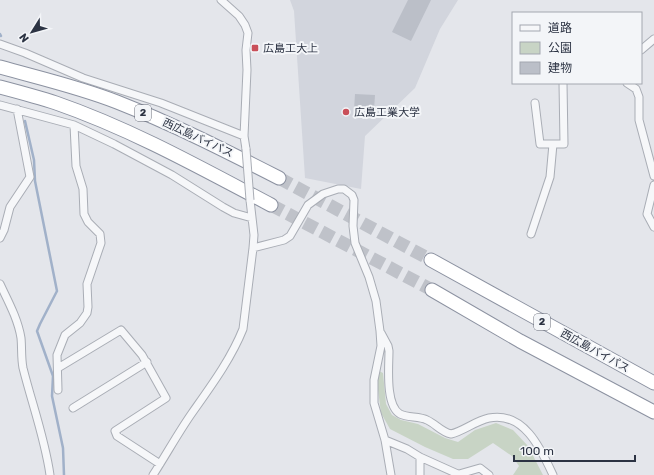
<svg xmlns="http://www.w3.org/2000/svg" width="654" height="475" font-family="Rubik,'Noto Sans JP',sans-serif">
  <rect width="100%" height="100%" fill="#e4e6eb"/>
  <!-- built -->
  <path fill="#d2d5dd" d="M290,0H458L440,29L415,88L365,136L361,189L305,178L294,11Z"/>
  <!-- green -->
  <path fill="#c8d4c5" d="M379,371L383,373L386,404L392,415L401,420L418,424L445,438L458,442L475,430L496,423L513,430L528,446L543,475H513L519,466L512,456L493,443L468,459H453L425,447L390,429L381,413L377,382Z"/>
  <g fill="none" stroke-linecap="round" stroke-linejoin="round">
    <!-- stream -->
    <path stroke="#a1b1c9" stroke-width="2.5" d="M0,34L1,36
      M25,121L34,160L35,181L57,291L40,324L37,331L53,376L52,396L63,448L64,475"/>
  </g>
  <!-- building -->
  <path fill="#bbbfc8" d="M408,0H431L411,41L392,32Z
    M355,94L375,95L374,110H354Z"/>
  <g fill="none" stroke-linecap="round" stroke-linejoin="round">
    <!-- motorway-tunnel -->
    <path stroke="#bfc2c9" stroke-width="13" stroke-dasharray="13 6" stroke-linecap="butt" d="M279,178L431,260
      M271,205L432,290"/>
    <defs>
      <path id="minor" d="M221,0L239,16L245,25L248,33L246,50L247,70L244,136L246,149
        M0,44L25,53L83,78L161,103L244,136
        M641,50L654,39
        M627,83L636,89L639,97V120L654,176
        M535,103L540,144H564L563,83
        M0,105L74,125L114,144L172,175L223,207L234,213L252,218
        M654,185L647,214L654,227
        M531,234L550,177L553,144
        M0,238L4,230L10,207L30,177L17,109
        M253,248L284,240L290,236L308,205L323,194L338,189H344L352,195L354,200L353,226L355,243L369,277L376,301L380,331L381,346L374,380V403L385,440L391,475
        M0,284C8,301 18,319 21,338C22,348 21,358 23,368C32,404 45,439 50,475
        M381,333L388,346L389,351C389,366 385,405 400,414C408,418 419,416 427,420C436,424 441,432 451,434C464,431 475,421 489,418C524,411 541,449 553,475
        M58,368L121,330L142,355L166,398L115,431L117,436L160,464
        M58,390L57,355L65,335L80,323L87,313L88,307L87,284L101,243L100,234L88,222L84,214L83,189L76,166L74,125
        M73,408L147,362
        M385,440L407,449L420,457L460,475
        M459,474L480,468L489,475
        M153,475C166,455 178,433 192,413C211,386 231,359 243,329L253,248L254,235L250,200
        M420,475V457"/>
      <path id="motorway" d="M0,67C39,78 79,87 117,102C173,124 226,151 279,178
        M0,87C19,92 38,97 56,103C131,129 201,168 271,205
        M431,260L654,383
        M432,290L520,341L654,412"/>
    </defs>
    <!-- minor casing -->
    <use href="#minor" stroke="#a9adb5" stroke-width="9"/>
    <!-- motorway casing -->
    <use href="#motorway" stroke="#8c92a1" stroke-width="15"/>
    <!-- minor -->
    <use href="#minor" stroke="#f6f7f9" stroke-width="7"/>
    <!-- motorway -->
    <use href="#motorway" stroke="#fff" stroke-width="13"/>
    <defs>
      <path id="minor-bridge" d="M246,149L250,200"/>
    </defs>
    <!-- minor-bridge casing -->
    <use href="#minor-bridge" stroke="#a9adb5" stroke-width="9" stroke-linecap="butt"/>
    <!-- minor-bridge -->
    <use href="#minor-bridge" stroke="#f6f7f9" stroke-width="7"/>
  </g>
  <!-- markers -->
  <g fill="#c94f59" stroke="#f3f5f8" stroke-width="1.5">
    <rect x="251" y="44" width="8" height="8" rx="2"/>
    <circle cx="346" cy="112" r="4"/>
  </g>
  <g text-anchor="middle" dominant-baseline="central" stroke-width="4" stroke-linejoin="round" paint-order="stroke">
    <!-- shield labels -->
    <g fill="#f3f5f8" stroke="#686d79" stroke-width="1">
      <rect x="135" y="105" width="16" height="16" rx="3"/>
      <rect x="534" y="314" width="16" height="16" rx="3"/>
    </g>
    <g font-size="10" font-weight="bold" fill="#2c3343">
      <text x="143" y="113">2</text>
      <text x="542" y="322">2</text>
    </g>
    <!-- poi labels -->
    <g font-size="11" fill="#2c3343" stroke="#f3f5f8" text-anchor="start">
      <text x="263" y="48">広島工大上</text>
      <text x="354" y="112">広島工業大学</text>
    </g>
    <!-- street labels -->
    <g font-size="11" fill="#2c3343" stroke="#f3f5f8">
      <text transform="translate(198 138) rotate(25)">西広島バイパス</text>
      <text transform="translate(595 351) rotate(29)">西広島バイパス</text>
    </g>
  </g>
  <!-- legend -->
  <rect x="512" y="12" width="130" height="72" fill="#f3f5f8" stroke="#a3a7b0"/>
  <rect x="520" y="25" width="20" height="6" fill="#f6f7f9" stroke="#a3a7b0"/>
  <text x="548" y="32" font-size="12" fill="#2c3343">道路</text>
  <rect x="520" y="42" width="20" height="12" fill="#c8d4c5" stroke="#a3a7b0"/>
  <text x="548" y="52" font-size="12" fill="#2c3343">公園</text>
  <rect x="520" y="62" width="20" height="12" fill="#bbbfc8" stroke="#a3a7b0"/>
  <text x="548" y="72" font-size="12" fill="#2c3343">建物</text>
  <!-- north arrow -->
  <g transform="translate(32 32) rotate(233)" stroke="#f3f5f8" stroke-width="3" paint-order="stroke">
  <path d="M0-3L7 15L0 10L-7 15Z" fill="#2c3343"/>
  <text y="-6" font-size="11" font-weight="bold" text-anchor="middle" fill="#2c3343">N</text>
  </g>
  <!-- scale -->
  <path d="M514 455v6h121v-6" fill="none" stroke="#2c3343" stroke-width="2"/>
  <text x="520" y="455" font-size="12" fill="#2c3343" stroke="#f3f5f8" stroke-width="3" paint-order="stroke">100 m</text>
</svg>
